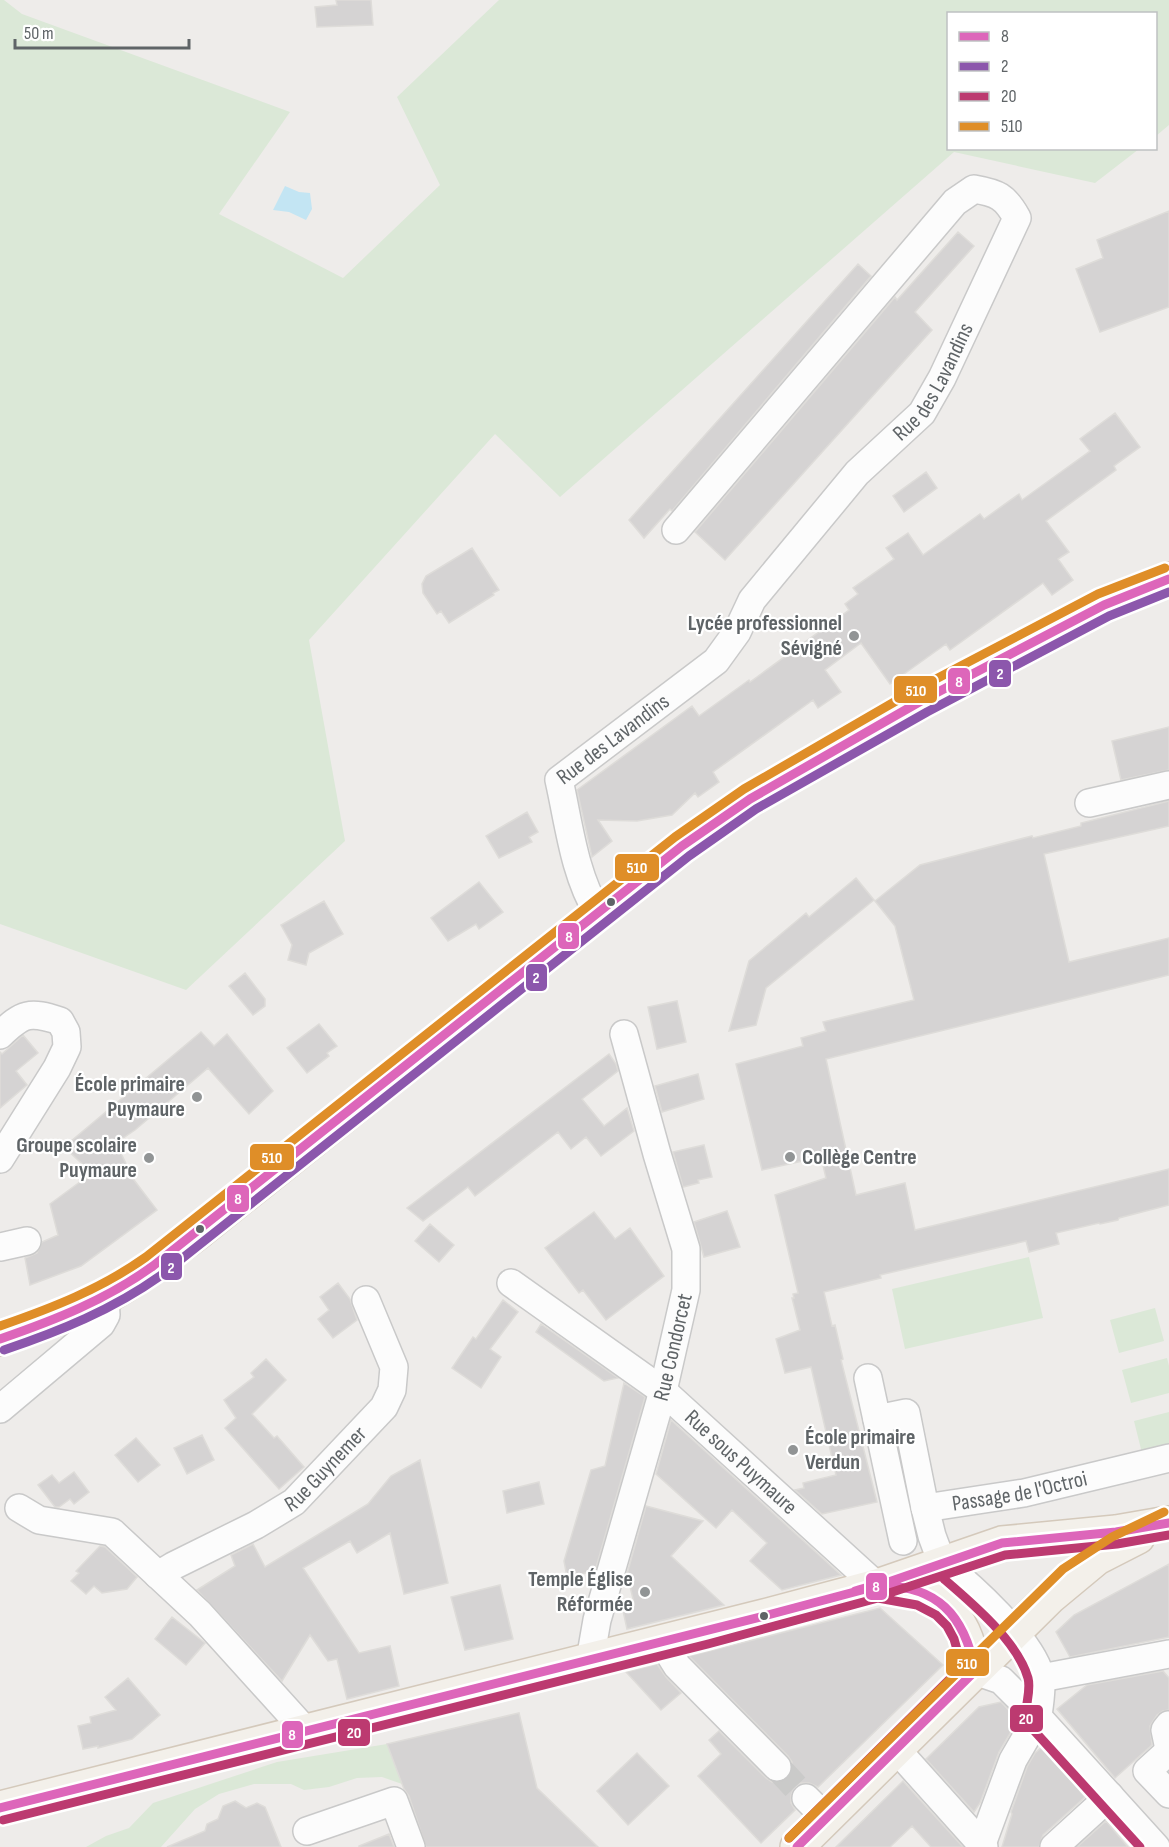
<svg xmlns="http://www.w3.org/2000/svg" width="1169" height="1847" font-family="'Sofia Sans Condensed',sans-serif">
  <rect width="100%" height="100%" fill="#eeecea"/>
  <!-- green -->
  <path fill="#dbe8d7" d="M0,0H4L22,14L290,112L219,214L343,278L440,185L397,97L499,0H1169V125L1156,136V14H948V148L1139,149L1095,183L954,152L560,497L495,434L309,640L345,841L186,990L0,924Z
    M1029,1257L1043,1318L905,1349L892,1289Z
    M1155,1308L1164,1341L1119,1353L1110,1320Z
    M1167,1358L1169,1366V1393L1131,1403L1122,1370Z
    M1169,1412V1463L1146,1469L1134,1421Z
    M387,1744L402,1784L382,1777L357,1778L329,1787L304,1790L291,1784H254L219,1794L195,1809L161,1847H86L106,1836L129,1828L153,1803L277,1762Z"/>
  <!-- water -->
  <path fill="#c3e5f3" d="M285,186L299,192L310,193L312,209L306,220L289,212L273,210Z"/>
  <!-- building -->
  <path fill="#d5d3d3" stroke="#dedcd9" stroke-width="1.5" d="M336,0H371L373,25L317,27L315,7L337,5Z
    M1169,211V307L1100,332L1076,269L1103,258L1097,240Z
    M958,232L974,246L915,312L932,330L725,560L695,532L895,297L897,300Z
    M858,264L871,276L672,511L670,509L644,538L629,520Z
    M1115,413L1140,447L1114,466L1116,470L1046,521L1069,552L1058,559L1073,580L1052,595L1043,583L950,650L946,644L890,684L861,643L825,670L841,692L818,708L813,700L713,772L719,782L698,797L695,793L672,815L637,821L598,820L612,841L592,857L577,790L692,706L699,716L749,680L750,682L849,610L845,604L858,594L853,588L894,559L886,548L908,533L923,555L980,514L984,519L1019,494L1022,500L1090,451L1080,439Z
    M926,472L937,488L904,512L893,496Z
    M472,548L499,590L493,593L494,595L449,623L441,611L437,614L423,593L422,584L426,576Z
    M1169,727V770L1121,780L1112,741Z
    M1169,801V826L1044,854L1069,962L1169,938V975L826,1059L856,1195L905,1183L915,1230L1169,1169V1205L1119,1218L1118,1220L1100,1224L1099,1223L1056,1233L1059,1244L1029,1252L1026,1241L880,1275L881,1278L824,1292L832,1326L835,1325L843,1359L841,1360L877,1502L822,1514L795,1490L804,1488L803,1483L836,1475L811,1367L785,1373L776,1339L800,1330L792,1298H794L793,1294L798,1293L775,1195L826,1178L821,1157L762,1170L736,1064L803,1046L801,1038L826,1031L823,1022L914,1000L895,926L875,901L920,865L1032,836L1033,838L1081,826V823Z
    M527,812L538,832L529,837L532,842L499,858L486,836Z
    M856,878L874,900L766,988L756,1025L729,1031L749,961L806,913L809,917Z
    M479,882L503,912L479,929L476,924L448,941L431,918Z
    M324,901L343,934L309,953L306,965L288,960L292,945L281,925Z
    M245,973L265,999V1006L253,1015L229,986Z
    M677,1001L686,1042L657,1049L648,1007Z
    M319,1024L337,1046L327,1053L329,1056L307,1073L287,1048Z
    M201,1032L214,1046L227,1034L273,1091L249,1114L208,1068L135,1130L116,1143L134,1180L157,1210L81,1266L30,1285L25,1258L37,1253L42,1242L58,1235L50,1204L92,1173L64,1147Z
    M23,1035L38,1053L16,1071L27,1085L0,1108V1052L2,1054Z
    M609,1054L616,1064L618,1071L582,1099L604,1126L627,1108L634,1131L601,1156L586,1137L571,1149L558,1132L475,1196L468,1187L423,1221L407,1208Z
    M698,1074L704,1099L662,1112L655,1086Z
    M704,1145L712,1177L698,1180L699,1183L683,1187L673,1152Z
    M727,1211L740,1247L704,1257L694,1222Z
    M594,1212L615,1239L630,1228L664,1276L606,1320L583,1290L579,1293L545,1248Z
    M430,1224L454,1245L439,1262L415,1241Z
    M338,1283L350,1299L357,1320L333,1338L318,1319L329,1310L320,1297Z
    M503,1300L518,1312L490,1349L501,1357L481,1388L452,1368L473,1337L476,1339Z
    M541,1324L618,1378L604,1381L536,1332Z
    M266,1359L286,1380L252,1414L274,1438L277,1436L304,1467L279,1489L225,1428L236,1418L224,1400L254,1377L251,1373Z
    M624,1383L645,1397L595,1571L567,1577L564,1561L591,1470L605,1466Z
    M671,1420L841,1575L782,1590L750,1561L767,1543L732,1510L716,1528L656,1474Z
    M202,1435L214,1460L187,1474L174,1448Z
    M136,1438L160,1465L138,1482L115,1455Z
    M420,1460L448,1583L404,1594L390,1533L357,1553L350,1541L303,1568L359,1653L390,1646L399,1686L347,1699L337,1659L328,1661L310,1635L282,1681L197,1590L235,1566L231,1555L253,1544L265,1567L368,1504L391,1476Z
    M74,1472L89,1492L74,1504L70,1499L59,1507H55L38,1485L52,1475L59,1483Z
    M539,1482L544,1504L507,1513L503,1491Z
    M646,1506L703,1521L671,1556L724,1605L627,1629L622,1606L634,1603L627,1574Z
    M100,1546L105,1547L137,1577L127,1589L102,1593L94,1586L86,1594L71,1581L79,1573L76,1571Z
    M1169,1564V1637L1070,1657L1056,1632L1074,1615Z
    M500,1585L513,1639L465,1650L451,1597Z
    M880,1608L943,1665L818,1787L809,1783H801L795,1786L791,1795V1803L795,1810L761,1843L698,1776L721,1754L709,1740L719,1731L766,1778L772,1782H780L788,1779L792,1772V1762L788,1756L689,1656Z
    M172,1617L205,1643L186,1665L155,1639Z
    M657,1664L666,1677L681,1693L661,1710L626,1672Z
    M1163,1671L1169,1678V1710L1163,1711L1157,1715L1150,1726L1152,1745L1115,1778L1057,1709L1087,1685Z
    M128,1678L160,1715L132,1739L98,1748V1746L83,1749L78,1726L91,1723L90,1717L116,1710L105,1697Z
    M1001,1702L1018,1720L999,1752L980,1803L974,1812L926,1759L979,1707Z
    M519,1713L537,1788L598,1847H426L409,1796L404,1789L387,1744Z
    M1043,1746L1085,1797L1043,1835L1039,1847H1002L1012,1814L1011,1812L1027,1767L1035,1753Z
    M637,1753L669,1786L628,1825L597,1791Z
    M903,1781L963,1847H931L912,1826L890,1847H836Z
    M235,1801L246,1808L257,1803L265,1807L281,1847H167L205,1831L207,1824L218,1819L223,1806Z
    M1106,1821L1128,1847H1077Z
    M389,1834L394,1847H359V1846Z"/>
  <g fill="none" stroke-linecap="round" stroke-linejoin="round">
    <!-- minor-tunnel -->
    <path stroke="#cacac9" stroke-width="27" stroke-dasharray="27 14" stroke-linecap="butt" d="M777,1767L806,1798"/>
    <defs>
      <g id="minor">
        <path d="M1089,803L1169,785"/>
        <path id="s1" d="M598,913C574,874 569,824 559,780L716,661L737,632L752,600L857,473L922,413L942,378L1017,218C1005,196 997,193 974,189L955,202L676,530"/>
        <path d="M0,1035C23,1013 29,1011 60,1021L66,1032L67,1047L57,1068L0,1159"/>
        <path d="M0,1247L27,1241"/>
        <path id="s2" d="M511,1283L663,1391L877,1586"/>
        <path d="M868,1378L903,1541"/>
        <path d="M0,1409L101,1324L106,1315L105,1298"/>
        <path d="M877,1419L906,1413L925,1508L932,1536L942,1563L940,1581"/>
        <path d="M19,1508L39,1520L112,1532L200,1614L305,1730"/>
        <path id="s3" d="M925,1508L1024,1493L1169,1458"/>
        <path d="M942,1563C971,1586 1031,1640 1040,1675C1043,1688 1039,1704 1038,1717L1156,1847"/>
        <path id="s4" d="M158,1575L173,1566L256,1525L294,1502L384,1407L392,1390L394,1367L366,1300"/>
        <path d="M662,1642L677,1666L777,1767"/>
        <path id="s5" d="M590,1660L597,1620L663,1391L686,1290V1249L657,1154L624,1034"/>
        <path d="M975,1671L1001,1680L1038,1717L1013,1760L982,1844"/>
        <path d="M1041,1678L1169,1654"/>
        <path d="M1169,1725L1165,1730L1169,1749"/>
        <path d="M896,1749L984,1847"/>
        <path d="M1169,1751L1147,1771L1169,1794"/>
        <path d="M806,1798L826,1818"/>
        <path d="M307,1831L394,1801L411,1847"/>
        <path d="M1054,1847L1110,1796"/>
      </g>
      <path id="major" d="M0,1339C35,1327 70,1315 103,1298C138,1280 169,1254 201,1230L682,846L750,799L921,701L1104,605L1169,579
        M878,1586C941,1595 962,1606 975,1671
        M0,1808L764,1616L877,1586L1002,1543L1116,1532L1168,1523
        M797,1847L1050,1597L1097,1558L1138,1537"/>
    </defs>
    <!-- minor casing -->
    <use href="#minor" stroke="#c9c9c9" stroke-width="30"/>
    <!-- major casing -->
    <use href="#major" stroke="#d4c9bb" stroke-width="36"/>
    <!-- minor -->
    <use href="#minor" stroke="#fcfcfc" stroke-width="27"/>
    <!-- major -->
    <use href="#major" stroke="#f3f0ea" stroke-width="33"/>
    <defs>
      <path id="bus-1" d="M0,1339C55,1320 106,1300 153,1266L682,846L750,799L921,701L1104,605L1169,579
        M855,1591C862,1589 870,1586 878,1586C937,1584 965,1616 975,1671
        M0,1808L764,1616L877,1586L1002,1543L1116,1532L1169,1523
        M797,1847L975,1671"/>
      <path id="bus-2" d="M4,1350C60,1331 112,1310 160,1276L689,856L756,809L927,712L1109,616L1169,592"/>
      <path id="bus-3" d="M944,1579C972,1603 1018,1642 1028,1678C1032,1693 1022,1710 1028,1724L1140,1847
        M868,1600L1005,1555L1117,1544L1169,1535
        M3,1820L708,1644L878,1598L917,1605L936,1615L947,1626L954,1639L962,1667L789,1838"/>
      <path id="bus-4" d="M0,1326C52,1308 101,1289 146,1257L675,837L744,789L915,690L1098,594L1165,568
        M789,1838L1063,1569L1112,1537L1164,1512"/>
    </defs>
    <!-- bus-1 casing -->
    <use href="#bus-1" stroke="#fff" stroke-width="14"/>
    <!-- bus-2 casing -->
    <use href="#bus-2" stroke="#fff" stroke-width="14"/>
    <!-- bus-3 casing -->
    <use href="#bus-3" stroke="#fff" stroke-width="14"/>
    <!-- bus-4 casing -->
    <use href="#bus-4" stroke="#fff" stroke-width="14"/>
    <!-- bus-1 -->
    <use href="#bus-1" stroke="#dd66ba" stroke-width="9"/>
    <!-- bus-2 -->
    <use href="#bus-2" stroke="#8c57ac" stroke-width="9"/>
    <!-- bus-3 -->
    <use href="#bus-3" stroke="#bc3a70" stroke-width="9"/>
    <!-- bus-4 -->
    <use href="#bus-4" stroke="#df8e28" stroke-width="9"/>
  </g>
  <!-- markers -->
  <g fill="#919495" stroke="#fff" stroke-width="2">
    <circle cx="854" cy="636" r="6"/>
    <circle cx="197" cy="1097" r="6"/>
    <circle cx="790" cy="1157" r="6"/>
    <circle cx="149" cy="1158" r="6"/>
    <circle cx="793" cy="1450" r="6"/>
    <circle cx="645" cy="1592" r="6"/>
  </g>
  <g fill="#5f6467" stroke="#fff" stroke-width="2">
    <circle cx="611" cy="902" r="5"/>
    <circle cx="200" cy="1229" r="5"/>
    <circle cx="764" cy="1616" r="5"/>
  </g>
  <g text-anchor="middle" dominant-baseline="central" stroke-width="4.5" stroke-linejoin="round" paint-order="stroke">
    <!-- street labels -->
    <g font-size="22" fill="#5f6467" stroke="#fff">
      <text stroke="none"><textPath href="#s1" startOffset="693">Rue des Lavandins</textPath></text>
      <text stroke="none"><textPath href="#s1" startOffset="207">Rue des Lavandins</textPath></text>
      <text stroke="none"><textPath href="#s5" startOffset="324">Rue Condorcet</textPath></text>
      <text stroke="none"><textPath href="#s2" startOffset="292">Rue sous Puymaure</textPath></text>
      <text stroke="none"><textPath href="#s4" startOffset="200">Rue Guynemer</textPath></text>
      <text stroke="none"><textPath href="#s3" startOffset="96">Passage de l'Octroi</textPath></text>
    </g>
    <!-- poi labels -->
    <g font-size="22" font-weight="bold" fill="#5f6467" stroke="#fff" text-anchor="end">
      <text x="842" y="623">Lycée professionnel<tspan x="842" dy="25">Sévigné</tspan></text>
      <text x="185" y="1084">École primaire<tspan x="185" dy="25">Puymaure</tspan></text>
      <text x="137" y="1145">Groupe scolaire<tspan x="137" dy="25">Puymaure</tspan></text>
      <text x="802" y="1157" text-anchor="start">Collège Centre</text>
      <text x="805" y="1437" text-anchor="start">École primaire<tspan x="805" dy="25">Verdun</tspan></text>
      <text x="633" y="1579">Temple Église<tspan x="633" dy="25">Réformée</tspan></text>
    </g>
  </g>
  <g stroke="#fff" stroke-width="2">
    <rect x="988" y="659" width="24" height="29" rx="6" fill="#8c57ac"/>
    <rect x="947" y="667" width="24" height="28" rx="6" fill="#dd66ba"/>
    <rect x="893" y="675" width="45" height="29" rx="6" fill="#df8e28"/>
    <rect x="614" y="853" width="46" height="29" rx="6" fill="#df8e28"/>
    <rect x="557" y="922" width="23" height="28" rx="6" fill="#dd66ba"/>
    <rect x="525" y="963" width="23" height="29" rx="6" fill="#8c57ac"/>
    <rect x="249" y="1143" width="46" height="28" rx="6" fill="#df8e28"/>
    <rect x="226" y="1184" width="24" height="29" rx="6" fill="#dd66ba"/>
    <rect x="160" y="1252" width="23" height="29" rx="6" fill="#8c57ac"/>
    <rect x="865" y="1572" width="23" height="29" rx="6" fill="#dd66ba"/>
    <rect x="945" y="1648" width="45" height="29" rx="6" fill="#df8e28"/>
    <rect x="1009" y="1704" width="35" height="29" rx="6" fill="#bc3a70"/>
    <rect x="337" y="1718" width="34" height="29" rx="6" fill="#bc3a70"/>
    <rect x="281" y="1720" width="23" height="29" rx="6" fill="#dd66ba"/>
  </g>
  <g font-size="16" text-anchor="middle" font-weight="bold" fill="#fff">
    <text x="1000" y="679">2</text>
    <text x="959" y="687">8</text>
    <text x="916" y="696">510</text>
    <text x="637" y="873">510</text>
    <text x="569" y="942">8</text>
    <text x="536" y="983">2</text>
    <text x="272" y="1163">510</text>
    <text x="238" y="1204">8</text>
    <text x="171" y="1273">2</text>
    <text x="876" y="1592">8</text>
    <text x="967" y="1669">510</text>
    <text x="1026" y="1724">20</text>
    <text x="354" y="1738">20</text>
    <text x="292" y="1740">8</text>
  </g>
  <!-- legend -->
  <rect x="947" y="12" width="210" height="138" fill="#ffffff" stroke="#bfc1c2" stroke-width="1.5"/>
  <rect x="959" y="32" width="30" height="9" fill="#dd66ba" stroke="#bfc1c2" stroke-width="1.5"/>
  <text x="1001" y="42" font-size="18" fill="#5f6467">8</text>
  <rect x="959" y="62" width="30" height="9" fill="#8c57ac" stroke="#bfc1c2" stroke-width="1.5"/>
  <text x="1001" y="72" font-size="18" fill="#5f6467">2</text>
  <rect x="959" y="92" width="30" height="9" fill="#bc3a70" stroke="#bfc1c2" stroke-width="1.5"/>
  <text x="1001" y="102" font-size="18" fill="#5f6467">20</text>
  <rect x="959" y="122" width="30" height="9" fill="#df8e28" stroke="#bfc1c2" stroke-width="1.5"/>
  <text x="1001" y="132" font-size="18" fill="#5f6467">510</text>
  <!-- scale -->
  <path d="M15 39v9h174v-9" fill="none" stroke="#5f6467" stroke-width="3"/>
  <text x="24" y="39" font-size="18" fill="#5f6467" stroke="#ffffff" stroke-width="4.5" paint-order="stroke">50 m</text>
</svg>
